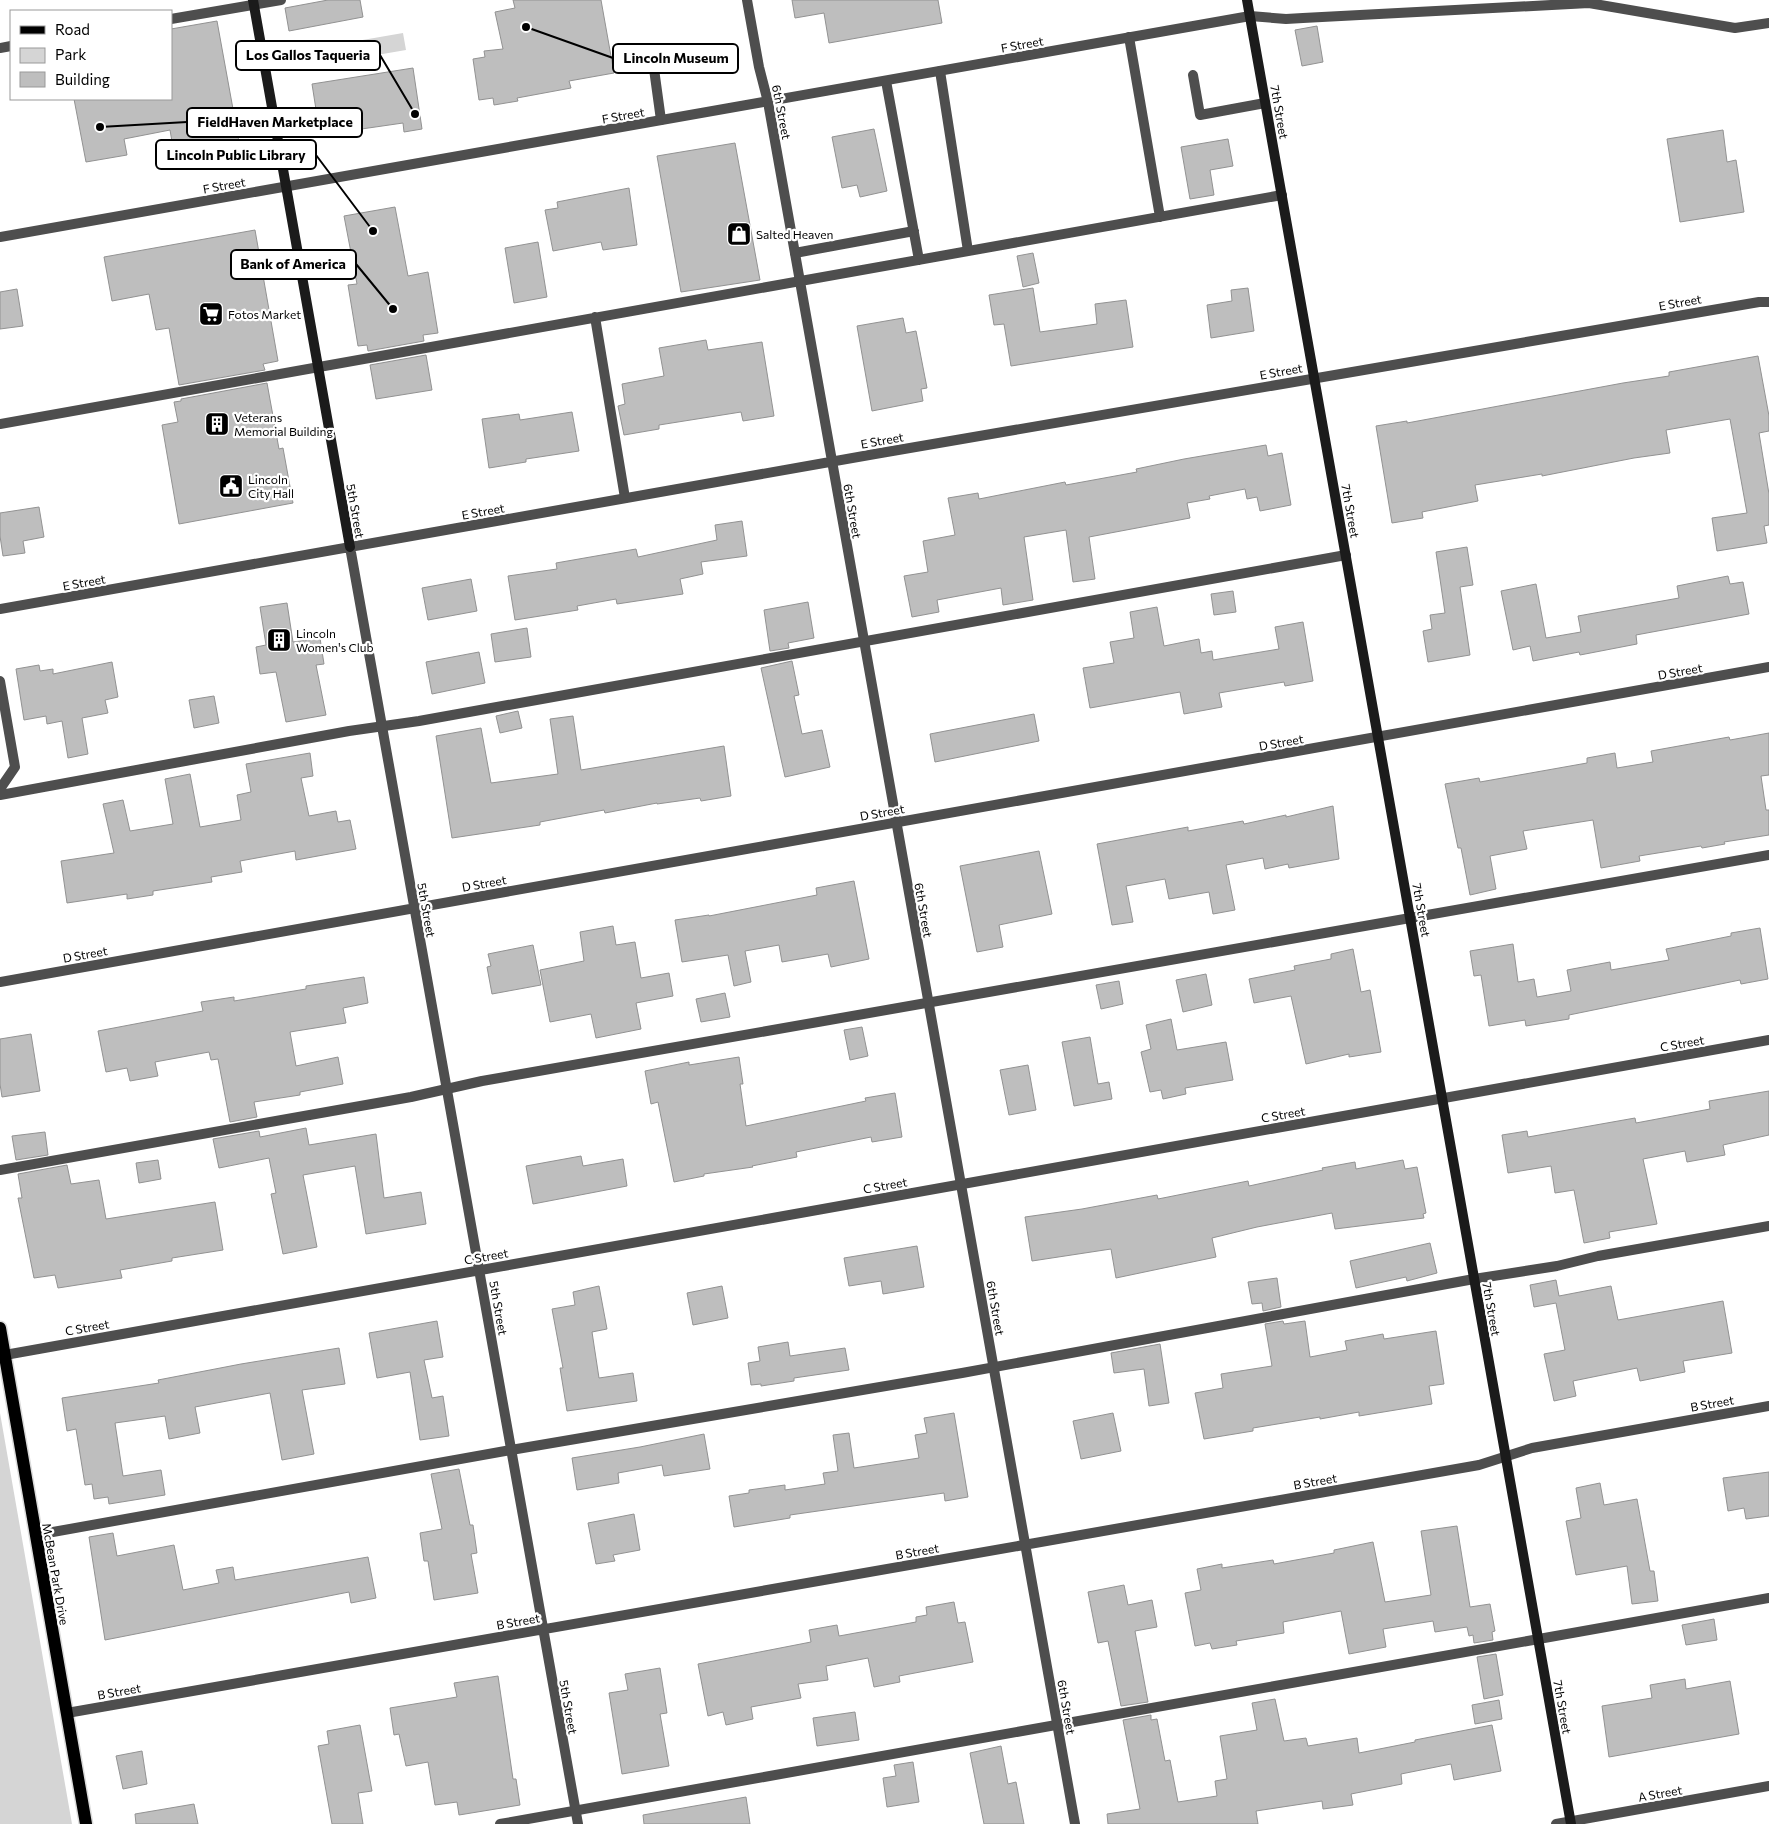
<svg xmlns="http://www.w3.org/2000/svg" width="1769" height="1824" font-family="Commissioner,sans-serif">
  <rect width="100%" height="100%" fill="#fff"/>
  <!-- green -->
  <path fill="#d5d5d5" d="M403,33L406,50L324,64L322,47Z
    M0,1413L72,1824H0Z"/>
  <!-- building -->
  <path fill="#bebebe" stroke="#929292" d="M328,0H360L363,17L289,31L285,8Z
    M513,0H601L614,73L569,81L571,88L517,98L518,101L494,105L493,98L479,100L473,59L485,57L484,51L503,49L495,12L515,8Z
    M792,0H938L942,23L829,43L824,13L795,18Z
    M217,21L241,153L176,165L170,130L124,139L127,155L86,162L74,99H171V29Z
    M1317,26L1323,62L1302,66L1295,30Z
    M413,68L422,129L404,132L403,123L320,135L312,84Z
    M874,129L887,191L860,197L857,185L842,188L832,137Z
    M1723,130L1727,162L1736,160L1744,212L1680,222L1667,139Z
    M1228,139L1233,166L1210,170L1214,195L1190,199L1181,147Z
    M735,143L760,280L681,292L657,156Z
    M629,188L637,245L603,250L601,242L553,251L545,210L558,208L557,202Z
    M395,207L408,276L428,272L438,333L423,335L424,341L368,351L367,345L358,346L348,285L357,284L344,216Z
    M255,230L278,361L263,364L265,370L179,385L169,328L156,330L149,294L112,301L104,257Z
    M538,242L547,297L514,303L505,248Z
    M1033,253L1039,283L1023,287L1017,256Z
    M1033,288L1040,332L1097,324L1095,304L1126,300L1133,347L1011,366L1004,324L994,325L989,295Z
    M1248,288L1254,331L1211,338L1207,305L1232,301L1231,290Z
    M17,289L23,326L0,329V292Z
    M903,318L906,333L916,331L927,388L921,389L923,401L872,411L857,326Z
    M706,340L708,350L762,342L774,416L743,421L741,412L659,425V429L624,435L618,406L625,404L622,384L664,376L659,348Z
    M426,355L432,390L376,399L370,365Z
    M1758,356L1769,416V431L1759,433L1769,494V525L1764,526L1767,543L1717,551L1712,518L1747,513L1730,419L1666,430L1670,453L1634,458L1542,476V474L1475,485L1478,501L1422,512L1423,518L1392,523L1376,426L1407,421V423L1623,383L1669,376V372Z
    M267,383L279,449L283,448L293,503L179,524L162,425L178,422L174,402L181,401V399Z
    M572,412L579,451L526,459V462L489,468L482,419L519,414L520,420Z
    M1266,445L1268,456L1282,453L1291,505L1260,511L1257,497L1247,499L1245,489L1209,496L1210,499L1187,503L1190,518L1089,537L1095,579L1073,582L1066,530L1024,537L1033,600L1003,605L1001,588L937,600L939,612L912,617L904,576L928,572L923,541L955,535L948,498L978,493L979,499L1065,482L1066,485L1137,472L1136,469L1184,459Z
    M39,507L44,537L23,541L25,553L3,556L0,536V513Z
    M742,521L747,556L701,562L703,574L680,579L683,594L617,604L616,599L577,606L578,610L515,620L508,576L557,569L556,563L636,549L638,557L717,540L715,525Z
    M1467,547L1473,585L1460,587L1470,655L1428,662L1423,631L1432,629L1430,615L1445,613L1436,552Z
    M1728,576L1730,584L1743,582L1749,614L1636,635L1637,644L1580,655L1579,652L1533,661L1530,646L1513,650L1501,591L1536,584L1546,638L1581,632L1578,616L1679,598L1677,586Z
    M471,579L477,611L428,620L422,588Z
    M1233,591L1236,612L1214,615L1211,594Z
    M808,602L814,638L788,643L789,648L770,651L764,610Z
    M287,603L293,642L320,638L324,664L316,665L326,715L286,722L276,672L260,674L256,647L266,645L260,607Z
    M1157,607L1164,646L1199,639L1201,653L1212,651L1213,660L1279,649L1275,627L1303,622L1313,681L1285,686L1284,682L1219,693L1222,707L1184,714L1180,692L1090,708L1083,668L1114,663L1110,642L1134,638L1130,612Z
    M527,628L531,657L495,662L491,634Z
    M479,652L485,683L432,694L426,662Z
    M792,661L799,695L794,696L802,734L822,730L830,767L785,777L761,668Z
    M112,662L118,697L105,700L108,713L82,718L88,754L68,758L62,721L47,724L46,716L24,720L16,669L39,665L40,671L53,669V674Z
    M214,696L219,723L194,728L189,700Z
    M518,711L522,728L500,733L496,716Z
    M1034,714L1039,741L935,762L930,734Z
    M573,716L581,770L724,746L731,796L701,801L700,798L657,804V803L605,813L604,810L540,822V825L452,838L436,736L481,728L491,783L558,774L550,719Z
    M1769,733V775L1761,776L1766,810H1769V835L1724,842L1725,844L1702,848L1701,846L1639,856L1640,861L1601,868L1593,820L1523,831L1527,849L1490,856L1496,889L1470,895L1461,848H1458L1445,784L1479,778L1480,782L1587,763V758L1615,753L1617,768L1653,762L1651,751L1729,737L1730,740Z
    M310,753L313,776L301,778L309,816L336,811L338,822L350,820L356,849L296,860L295,851L240,861L242,872L211,877L212,882L153,891V895L127,899V894L67,903L61,861L114,853L103,804L123,800L130,831L173,824L165,779L190,774L200,827L241,820L237,795L251,792L246,764Z
    M1333,806L1339,859L1289,868L1288,864L1265,869L1263,858L1226,865L1235,910L1213,914L1209,892L1169,899L1165,879L1126,886L1133,922L1112,925L1097,844L1188,827V831L1243,821L1244,824L1286,815V817Z
    M1039,851L1052,914L999,925L1003,947L977,952L960,866Z
    M854,881L869,959L831,967L828,954L782,962L779,945L745,951L751,982L734,986L728,955L682,962L675,920L709,915V916L817,895L816,888Z
    M613,926L616,945L635,942L641,978L669,973L673,996L636,1003L641,1029L596,1038L591,1014L550,1022L540,970L584,961L580,932Z
    M1760,928L1768,979L1741,984L1740,980L1569,1015V1019L1526,1026L1525,1020L1489,1026L1481,975L1474,976L1470,951L1513,944L1518,982L1534,979L1537,997L1571,991L1567,970L1610,962L1611,970L1669,960L1666,949L1731,936V933Z
    M533,945L541,985L492,994L487,967L491,966L488,954Z
    M1353,949L1361,992L1370,990L1381,1052L1349,1057V1054L1306,1064L1291,996L1254,1003L1249,979L1295,970L1294,966L1331,959V954Z
    M1206,974L1212,1005L1183,1012L1176,980Z
    M364,977L368,1003L343,1008L346,1023L290,1032L296,1066L338,1057L343,1084L300,1092V1095L254,1102L257,1117L230,1122L218,1059L211,1060L209,1052L155,1062L158,1076L130,1081L127,1068L106,1072L98,1031L203,1011L201,1002L234,997V1001L306,989V986Z
    M1119,981L1123,1004L1101,1009L1096,985Z
    M725,993L730,1017L701,1022L696,999Z
    M1171,1019L1177,1050L1226,1042L1233,1080L1185,1088L1186,1094L1163,1099L1161,1090L1150,1092L1141,1052L1151,1049L1146,1025Z
    M862,1027L868,1056L850,1060L844,1030Z
    M31,1034L40,1091L2,1097L0,1084V1039Z
    M1090,1037L1098,1084L1109,1082L1112,1099L1074,1106L1062,1042Z
    M739,1057L743,1084H740L746,1126L866,1101L865,1098L895,1093L902,1137L872,1142L871,1137L796,1152L797,1157L752,1166L753,1167L704,1174V1176L674,1182L658,1102L651,1104L645,1071L689,1062V1065Z
    M1028,1065L1036,1110L1009,1115L1000,1070Z
    M1769,1091V1135L1723,1145L1725,1155L1687,1162L1685,1151L1643,1159L1657,1224L1609,1232L1610,1238L1584,1243L1574,1190L1555,1193L1551,1166L1508,1173L1502,1135L1527,1131L1528,1137L1635,1118L1636,1123L1710,1109L1709,1101Z
    M306,1128L309,1145L376,1134L384,1198L421,1192L426,1224L366,1234L355,1166L303,1175L317,1247L283,1254L271,1194L276,1193L269,1158L219,1168L213,1139L259,1131L260,1137Z
    M45,1132L48,1155L16,1160L12,1136Z
    M581,1156L583,1166L623,1159L627,1186L533,1204L526,1166Z
    M158,1160L161,1179L139,1183L136,1163Z
    M1403,1160L1405,1169L1417,1167L1426,1213L1423,1214L1424,1218L1335,1229L1332,1213L1257,1227L1212,1238L1216,1257L1116,1278L1111,1249L1032,1261L1025,1217L1082,1209L1157,1195L1158,1199L1248,1181L1249,1186L1323,1170L1322,1168L1355,1162L1356,1169Z
    M67,1165L71,1184L99,1180L106,1219L215,1202L223,1250L172,1258V1261L120,1270L122,1278L58,1288L55,1275L34,1278L18,1198H22L18,1174Z
    M1430,1243L1437,1273L1407,1281L1406,1277L1356,1288L1350,1261Z
    M917,1246L924,1287L883,1294L881,1281L849,1286L844,1258Z
    M1277,1278L1281,1307L1263,1311L1262,1303L1252,1304L1248,1282Z
    M1556,1280L1559,1296L1611,1286L1618,1320L1723,1301L1732,1353L1683,1361L1685,1372L1640,1381L1637,1368L1573,1381L1576,1396L1554,1401L1544,1354L1565,1350L1556,1303L1534,1307L1530,1285Z
    M599,1286L607,1329L592,1332L599,1378L633,1373L637,1401L567,1411L560,1368H563L552,1309L575,1305L573,1292Z
    M722,1286L728,1318L693,1325L687,1293Z
    M437,1321L443,1357L424,1360L432,1398L443,1396L449,1436L420,1440L410,1372L377,1378L369,1333Z
    M1283,1321L1284,1324L1305,1321L1310,1357L1347,1350L1345,1341L1383,1334L1384,1339L1436,1331L1444,1384L1429,1386L1432,1404L1359,1416V1412L1320,1419V1417L1253,1428V1431L1204,1439L1195,1393L1223,1388L1221,1374L1272,1366L1265,1324Z
    M788,1342L790,1356L845,1348L849,1370L794,1378V1381L761,1386V1384L751,1385L748,1363L760,1361L758,1347Z
    M1160,1344L1169,1403L1149,1406L1144,1369L1114,1373L1111,1353Z
    M339,1348L345,1384L302,1390L314,1454L282,1460L270,1393L195,1407L200,1433L169,1439L165,1416L115,1423L123,1476L161,1470L165,1495L109,1504L108,1497L94,1499L92,1484L85,1485L76,1429L67,1431L62,1398L159,1383L158,1380L241,1364Z
    M954,1413L968,1497L945,1501L944,1493L790,1515V1518L734,1527L729,1496L749,1493V1490L785,1485V1490L825,1484L823,1473L838,1471L833,1435L849,1433L854,1468L919,1458L915,1435L927,1433L924,1418Z
    M1113,1413L1121,1451L1081,1459L1073,1421Z
    M704,1434L710,1469L664,1476L662,1465L618,1473L619,1483L577,1490L572,1458L640,1447Z
    M459,1469L470,1525H473L477,1553L471,1554L478,1593L434,1600L428,1561H424L420,1533L442,1529L431,1474Z
    M1769,1472V1516L1746,1519L1744,1508L1728,1511L1723,1478Z
    M1600,1483L1604,1505L1637,1499L1650,1571H1654L1658,1601L1632,1604L1627,1566L1576,1575L1566,1521L1581,1518L1576,1488Z
    M634,1514L640,1550L613,1555L615,1561L596,1564L588,1523Z
    M1457,1526L1470,1607L1490,1604L1495,1631L1492,1632L1493,1640L1474,1643L1473,1635L1469,1636L1467,1627L1435,1632L1433,1621L1383,1629L1386,1647L1349,1654L1341,1611L1283,1622L1284,1633L1236,1641L1237,1645L1212,1649L1210,1643L1195,1646L1185,1593L1201,1590L1197,1569L1222,1564V1568L1273,1560L1274,1564L1334,1553V1550L1373,1542L1385,1602L1431,1595L1421,1531Z
    M113,1533L117,1556L174,1545L183,1590L219,1583L216,1570L233,1567L235,1580L368,1557L376,1598L351,1603L349,1592L105,1640L89,1537Z
    M1124,1585L1128,1605L1152,1600L1157,1627L1135,1631L1148,1702L1121,1706L1108,1641L1098,1643L1088,1592Z
    M954,1602L958,1623L965,1622L973,1662L899,1676L900,1682L874,1687L868,1658L826,1666L828,1680L798,1684L801,1698L751,1707L753,1719L726,1725L723,1712L708,1716L698,1664L811,1642L809,1630L837,1625L839,1636L916,1622V1617L927,1615L926,1607Z
    M1714,1619L1717,1640L1686,1645L1682,1625Z
    M1496,1654L1503,1695L1484,1699L1477,1657Z
    M660,1668L667,1713L660,1714L669,1766L622,1774L609,1693L628,1690L625,1674Z
    M498,1676L513,1779H516L520,1805L459,1815L457,1802L435,1805L428,1762L406,1766L399,1734L394,1735L390,1708L457,1697L454,1683Z
    M1685,1679L1686,1689L1730,1681L1739,1734L1609,1757L1602,1706L1652,1698L1650,1685Z
    M1275,1699L1284,1741L1306,1738L1308,1746L1357,1738L1359,1753L1415,1742V1740L1492,1725L1501,1771L1454,1780L1451,1764L1401,1774L1402,1784L1351,1794L1353,1805L1323,1809L1322,1801L1256,1811L1258,1824H1108L1107,1814L1140,1809L1123,1720L1151,1715V1720L1157,1719L1165,1761L1170,1760L1178,1802L1217,1796L1215,1781L1227,1779L1220,1736L1257,1730L1252,1703Z
    M1499,1700L1502,1719L1475,1724L1472,1705Z
    M855,1712L859,1740L817,1746L813,1718Z
    M360,1725L372,1791L358,1793L363,1824H332L318,1746L329,1744L327,1731Z
    M1001,1746L1008,1784L1016,1782L1024,1824H984L970,1753Z
    M142,1751L147,1784L123,1789L116,1756Z
    M913,1762L919,1802L887,1807L883,1778L896,1776L894,1765Z
    M746,1797L750,1824H644L643,1815Z
    M194,1804L198,1824H136L135,1814Z"/>
  <g fill="none" stroke-linecap="round" stroke-linejoin="round">
    <defs>
      <path id="primary" d="M0,1328L86,1824"/>
    </defs>
    <!-- primary casing -->
    <use href="#primary" stroke="#dbdbdb" stroke-width="15"/>
    <!-- lane -->
    <path stroke="#4e4e4e" stroke-width="10" d="M171,19L281,0
      M1129,37L1160,217
      M0,48L11,46
      M654,69L661,120
      M940,71L968,251
      M1193,75L1200,115L1265,103
      M886,81L919,260
      M795,253L914,231
      M595,317L625,498
      M0,424L1282,195
      M0,681L15,767L0,789
      M0,795L349,731L419,721L1346,555
      M0,1170L411,1097L482,1081L1769,855
      M36,1535L511,1450L962,1373L1474,1279L1557,1266L1598,1256L1769,1226
      M500,1824L1769,1598"/>
    <!-- street -->
    <path stroke="#4e4e4e" stroke-width="10" d="M747,0L759,67L768,102L1075,1824
      M0,237L1250,16L1286,19L1303,18L1589,3L1735,28L1769,23
      M350,547L578,1824
      M0,609L875,454L1759,302H1769
      M0,982L1769,667
      M5,1355L1769,1040
      M67,1713L1479,1465L1532,1448L1769,1406
      M1556,1824L1769,1786"/>
    <!-- secondary -->
    <path stroke="#1b1b1b" stroke-width="10" d="M253,0L350,547
      M1247,0L1571,1824"/>
    <!-- primary -->
    <use href="#primary" stroke="#000" stroke-width="12"/>
  </g>
  <!-- icons -->
  <defs>
    <symbol id="shop-square" viewBox="-11 -11 22 22"><rect x="-9" y="-9" width="18" height="18" rx="4" fill="#000" stroke="#fff"/><path d="M-5-2.5h2.3a2.7 3.5 0 0 1 5.4 0H5L5.5 6h-11ZM-1.5-2.5h3a1.5 2.3 0 0 0-3 0Z" fill="#fff"/></symbol>
    <symbol id="supermarket-square" viewBox="-11 -11 22 22"><rect x="-9" y="-9" width="18" height="18" rx="4" fill="#000" stroke="#fff"/><path d="M-6-5.5h2.5l.6 2H6L4.5 2H-2.5L-4.4-4H-6ZM-1.5 3.2a1.3 1.3 0 1 0 .1 0ZM3 3.2a1.3 1.3 0 1 0 .1 0Z" fill="#fff"/></symbol>
    <symbol id="building-square" viewBox="-11 -11 22 22"><rect x="-9" y="-9" width="18" height="18" rx="4" fill="#000" stroke="#fff"/><path d="M-4-6H4V6H1V3H-1V6H-4ZM-2.5-4.3h1.7v1.8h-1.7ZM.8-4.3h1.7v1.8H.8ZM-2.5-1h1.7V.8h-1.7ZM.8-1h1.7V.8H.8Z" fill="#fff"/></symbol>
    <symbol id="civic-square" viewBox="-11 -11 22 22"><rect x="-9" y="-9" width="18" height="18" rx="4" fill="#000" stroke="#fff"/><path d="M-.6-6.5H3V-4.5H.6V-3L4-1V1h2V6H-6V1h2V-1L-.6-3ZM-1.2 2.5V6h2.4V2.5Z" fill="#fff"/></symbol>
  </defs>
  <g fill-rule="evenodd">
    <use href="#shop-square" x="725" y="220" width="28" height="28"/>
    <use href="#supermarket-square" x="197" y="300" width="28" height="28"/>
    <use href="#building-square" x="203" y="410" width="28" height="28"/>
    <use href="#civic-square" x="217" y="472" width="28" height="28"/>
    <use href="#building-square" x="265" y="626" width="28" height="28"/>
  </g>
  <g text-anchor="middle" dominant-baseline="central" stroke-width="4.5" stroke-linejoin="round" paint-order="stroke">
    <!-- street labels -->
    <g font-size="12" fill="#000" stroke="#fff">
      <text transform="translate(1022 44) rotate(-10)">F Street</text>
      <text transform="translate(782 112) rotate(79)">6th Street</text>
      <text transform="translate(1280 112) rotate(80)">7th Street</text>
      <text transform="translate(623 115) rotate(-10)">F Street</text>
      <text transform="translate(224 185) rotate(-10)">F Street</text>
      <text transform="translate(1680 302) rotate(-10)">E Street</text>
      <text transform="translate(1281 371) rotate(-10)">E Street</text>
      <text transform="translate(882 440) rotate(-10)">E Street</text>
      <text transform="translate(356 511) rotate(80)">5th Street</text>
      <text transform="translate(483 511) rotate(-10)">E Street</text>
      <text transform="translate(853 511) rotate(80)">6th Street</text>
      <text transform="translate(1351 511) rotate(80)">7th Street</text>
      <text transform="translate(84 582) rotate(-10)">E Street</text>
      <text transform="translate(1680 671) rotate(-10)">D Street</text>
      <text transform="translate(1281 742) rotate(-10)">D Street</text>
      <text transform="translate(882 812) rotate(-10)">D Street</text>
      <text transform="translate(484 883) rotate(-10)">D Street</text>
      <text transform="translate(427 910) rotate(80)">5th Street</text>
      <text transform="translate(924 910) rotate(80)">6th Street</text>
      <text transform="translate(1422 910) rotate(80)">7th Street</text>
      <text transform="translate(85 954) rotate(-10)">D Street</text>
      <text transform="translate(1682 1043) rotate(-10)">C Street</text>
      <text transform="translate(1283 1114) rotate(-10)">C Street</text>
      <text transform="translate(885 1185) rotate(-10)">C Street</text>
      <text transform="translate(486 1256) rotate(-10)">C Street</text>
      <text transform="translate(499 1308) rotate(80)">5th Street</text>
      <text transform="translate(996 1308) rotate(80)">6th Street</text>
      <text transform="translate(1492 1309) rotate(80)">7th Street</text>
      <text transform="translate(87 1327) rotate(-10)">C Street</text>
      <text transform="translate(1712 1403) rotate(-10)">B Street</text>
      <text transform="translate(1315 1481) rotate(-10)">B Street</text>
      <text transform="translate(917 1551) rotate(-10)">B Street</text>
      <text transform="translate(56 1574) rotate(80)">McBean Park Drive</text>
      <text transform="translate(518 1621) rotate(-10)">B Street</text>
      <text transform="translate(119 1691) rotate(-10)">B Street</text>
      <text transform="translate(569 1707) rotate(80)">5th Street</text>
      <text transform="translate(1067 1707) rotate(80)">6th Street</text>
      <text transform="translate(1563 1707) rotate(80)">7th Street</text>
      <text transform="translate(1660 1793) rotate(-10)">A Street</text>
    </g>
    <!-- poi labels -->
    <g font-size="12" fill="#000" stroke="#fff" text-anchor="start">
      <text x="756" y="234">Salted Heaven</text>
      <text x="228" y="314">Fotos Market</text>
      <text x="234" y="417">Veterans<tspan x="234" dy="14">Memorial Building</tspan></text>
      <text x="248" y="479">Lincoln<tspan x="248" dy="14">City Hall</tspan></text>
      <text x="296" y="633">Lincoln<tspan x="296" dy="14">Women's Club</tspan></text>
    </g>
  </g>
  <!-- callouts -->
  <path fill="none" stroke="#000" stroke-width="2" d="M415 114L380 55M526 27L613 58M100 127L187 122M373 231L316 155M393 309L356 264"/>
  <g fill="#000" stroke="#fff" stroke-width="2">
    <circle cx="415" cy="114" r="5"/>
    <circle cx="526" cy="27" r="5"/>
    <circle cx="100" cy="127" r="5"/>
    <circle cx="373" cy="231" r="5"/>
    <circle cx="393" cy="309" r="5"/>
  </g>
  <g fill="#fff" stroke="#000" stroke-width="2">
    <rect x="236" y="41" width="144" height="29" rx="5"/>
    <rect x="613" y="44" width="125" height="29" rx="5"/>
    <rect x="187" y="108" width="175" height="29" rx="5"/>
    <rect x="156" y="140" width="160" height="29" rx="5"/>
    <rect x="231" y="250" width="125" height="29" rx="5"/>
  </g>
  <g font-size="14" text-anchor="middle" font-weight="bold" fill="#000">
    <text x="308" y="60">Los Gallos Taqueria</text>
    <text x="676" y="63">Lincoln Museum</text>
    <text x="275" y="127">FieldHaven Marketplace</text>
    <text x="236" y="160">Lincoln Public Library</text>
    <text x="293" y="269">Bank of America</text>
  </g>
  <!-- legend -->
  <rect x="10" y="10" width="162" height="90" fill="#ffffff" stroke="#999999"/>
  <rect x="20" y="26" width="25" height="8" fill="#000000" stroke="#999999"/>
  <text x="55" y="35" font-size="15" fill="#000000">Road</text>
  <rect x="20" y="48" width="25" height="15" fill="#d5d5d5" stroke="#999999"/>
  <text x="55" y="60" font-size="15" fill="#000000">Park</text>
  <rect x="20" y="72" width="25" height="15" fill="#bebebe" stroke="#999999"/>
  <text x="55" y="85" font-size="15" fill="#000000">Building</text>
</svg>
